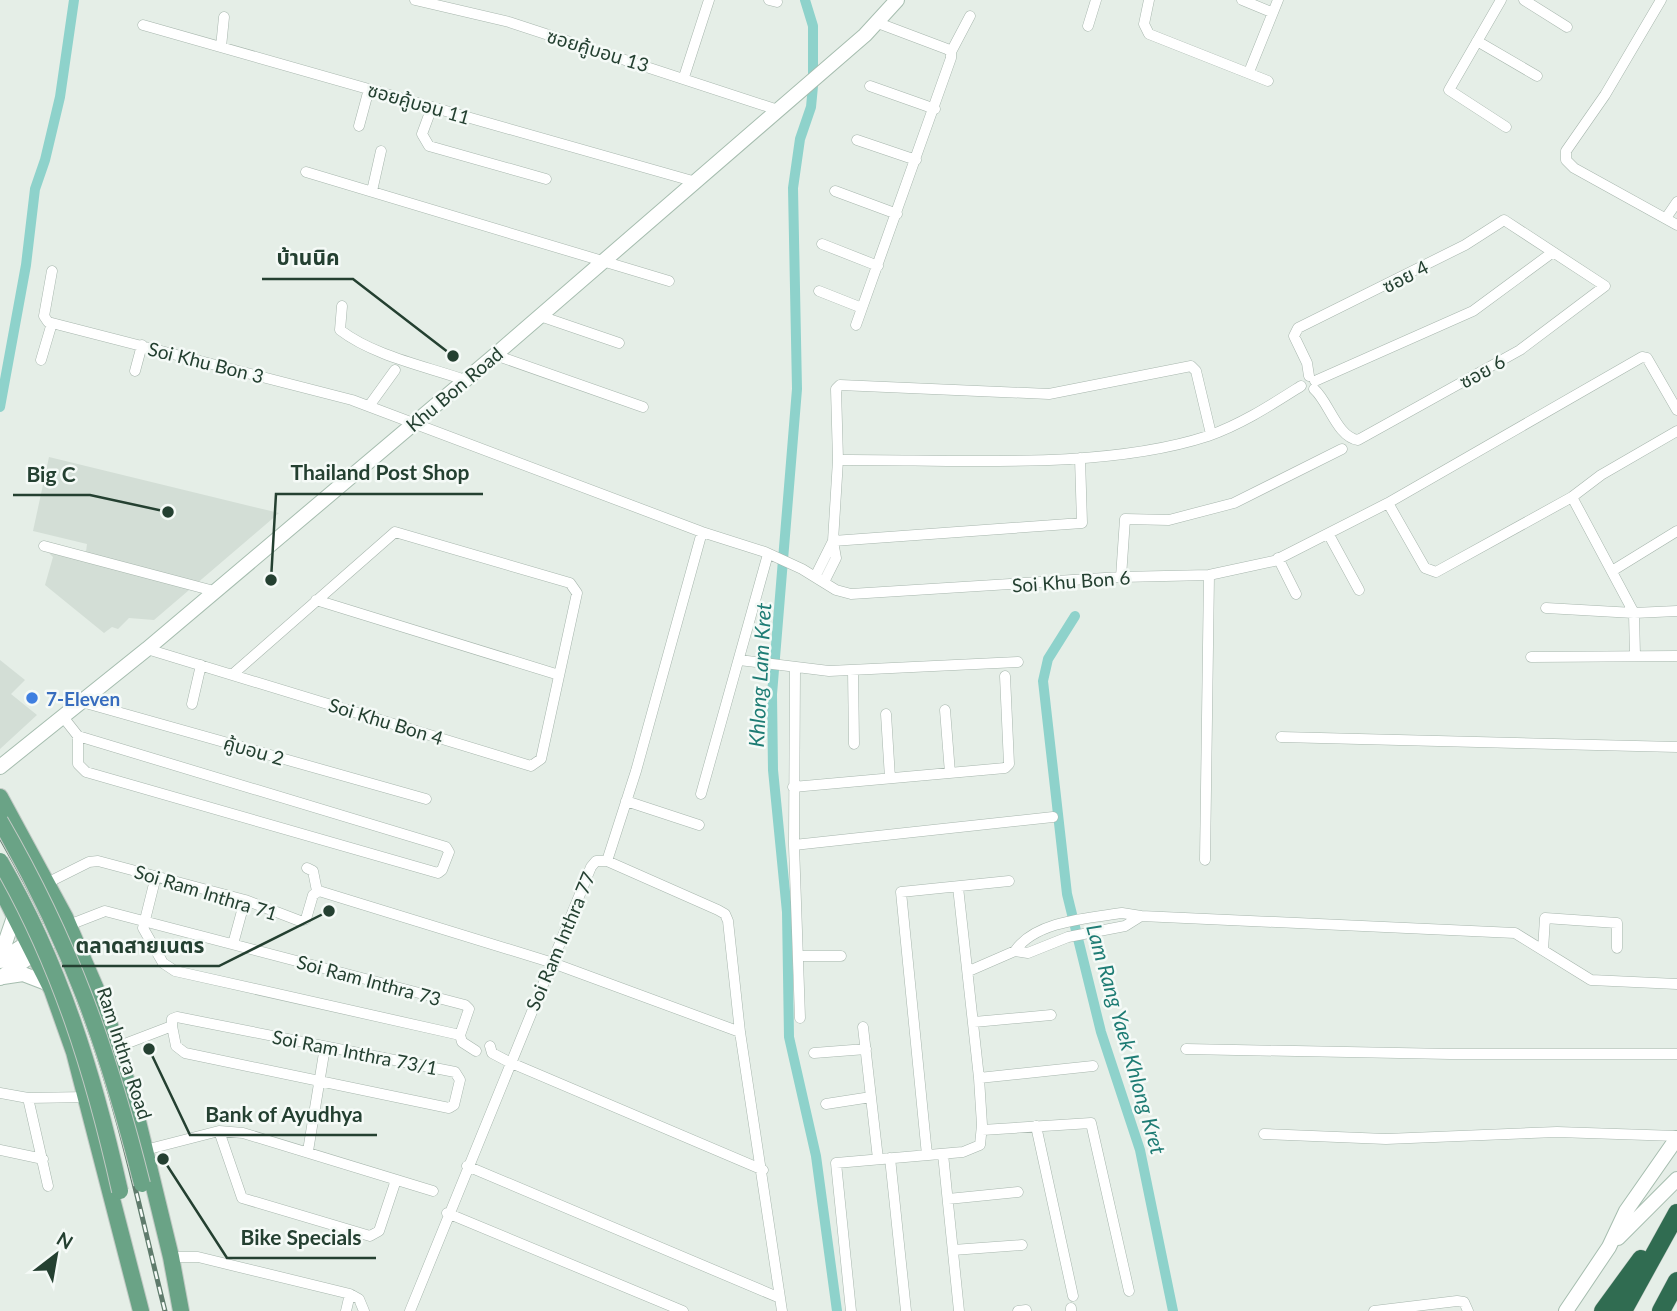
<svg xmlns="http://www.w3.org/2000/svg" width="1677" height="1311" font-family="Lato,'Noto Sans Thai',sans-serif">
  <rect width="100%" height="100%" fill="#e5eee7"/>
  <!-- built -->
  <path fill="#d3ded6" d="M49,457L279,513L154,620L129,618L118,629L112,627L104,633L45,585L53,557L49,553L57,545L86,552L87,544L33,531Z
    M0,660L25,680L11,694L37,715L0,749Z"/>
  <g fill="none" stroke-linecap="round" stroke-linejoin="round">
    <!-- canal -->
    <path stroke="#8ed2cb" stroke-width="10" d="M805,0L813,26V86L811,107L800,139L793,188L797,389L772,694L773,770L787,912L789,1037L816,1156L837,1311
      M0,407L26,265L35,189L45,160L60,97L74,0
      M1075,616L1048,659L1043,681L1067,894L1101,1032L1140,1150L1173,1311"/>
    <defs>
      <path id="minor" d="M415,0L509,22L778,110
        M769,0L777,2
        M1149,0L1144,24L1149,34L1268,81
        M1242,0L1271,12
        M1501,0L1449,90L1506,127
        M1524,0L1567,27
        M1661,0L1605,95L1566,151V160L1574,168L1677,225
        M143,25L696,182
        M1088,26L1096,0
        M1477,41L1537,76
        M221,47L224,17
        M951,52L970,16
        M1249,72L1278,0
        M684,77L709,0
        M870,86L935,109
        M432,107L422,134L429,146L546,179
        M359,126L369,89
        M857,140L916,160
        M306,172L669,281
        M372,191L381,151
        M835,191L897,214
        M1666,218L1677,202
        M822,244L878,266
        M52,271L44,316L48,322L352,400L702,532L765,552L802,569L836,590L851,594L1121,577L1209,575L1274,561L1388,503L1642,357L1647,358L1677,410
        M819,291L862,308
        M342,306L340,330C374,356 425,366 465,380
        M540,316L619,343
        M856,325L951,58V52L947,49L878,23
        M495,355L643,407
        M41,360L52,323
        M135,371L142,345
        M1309,376L1307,363L1294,336L1298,328L1465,245L1504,220L1605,286L1520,350L1358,440C1337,437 1329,402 1314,389
        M1315,381L1473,311L1553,252
        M369,406L395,370
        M838,460C951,459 1101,471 1208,436C1242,424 1271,405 1301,386
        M1572,497L1634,613L1635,656
        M1388,503L1425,568L1436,572L1572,497L1601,475L1677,431
        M1329,535L1359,590
        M833,541L1082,523L1080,458
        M44,546L214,591
        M1278,558L1296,594
        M1612,571L1677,531
        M815,577L833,541
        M1121,577L1125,519L1169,520L1234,503L1342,449
        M824,582L836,558L833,541L838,460L836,389L840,385L1049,394L1191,366L1196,371L1211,434
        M316,600L559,675
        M1546,608L1634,613L1677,611
        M147,649L531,766L541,759L577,593L570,583L395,532L233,674
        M1531,657L1677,656
        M739,660L829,671L1018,662
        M795,669L794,845L1053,817
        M853,670L854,744
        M82,702L426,799
        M192,704L201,665
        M945,710L950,773
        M886,714L890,778
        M63,717L78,736L446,847L449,852L442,870L438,873L86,772L78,764V736
        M1281,737L1677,747
        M793,787L1005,768L1009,764L1005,676
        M701,794L768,554
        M626,801L699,825
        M794,845L800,1018
        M1205,860L1209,575
        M607,861L718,910L725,914L728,921L740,1032L782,1311
        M307,868L313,871L317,891
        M156,876L143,928L163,963L175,971L460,1035L462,1042L476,1051
        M47,883L89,862L98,861L245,900L300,921L306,919L313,895L319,891L550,962L740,1032
        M1122,913L1141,916L1125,926L1068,937L1028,953L1015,951C1035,921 1089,918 1122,913Z
        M1141,916L1515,933L1591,980L1677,984
        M69,925L105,911L465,1005L469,1009L460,1035
        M233,944L245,900
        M1543,950L1545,918L1617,923V948
        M799,956H841
        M969,971L1015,951
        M974,1022L1051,1015
        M863,1027L878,1159
        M490,1046L492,1053L509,1062L763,1170
        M117,1047L172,1026V1019L177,1017L455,1072L460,1080L454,1105L449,1108L185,1053L176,1046L172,1026
        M1186,1049L1450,1054H1677
        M814,1053L866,1049
        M979,1078L1093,1066
        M0,1093L28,1098L87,1097
        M28,1098L48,1186
        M826,1104L871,1097
        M1036,1126L1073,1296
        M982,1130L1091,1123L1129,1291
        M219,1131L242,1198L370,1236L379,1231L396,1180
        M1264,1134L1386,1139L1557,1132L1677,1136
        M0,1150L43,1159
        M145,1150L219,1131L243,1133L433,1191
        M308,1151L325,1047
        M943,1154L959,1311
        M927,1155L901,892L1009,881
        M890,1158L906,1311
        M467,1166L780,1298
        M948,1199L1018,1192
        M447,1213L683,1311
        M953,1250L1022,1245
        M171,1257H198L350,1294L359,1299L364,1311
        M1071,1308V1311
        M346,1311L350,1294
        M410,1311L591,867L596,861H607L636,771L702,532
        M851,1311L836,1163L963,1152L980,1145L982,1125L979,1078L958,887
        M1018,1311L1026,1310
        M1374,1311L1457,1301L1464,1302L1468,1311"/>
      <path id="secondary" d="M0,767L147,649L495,355L865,35L897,0
        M0,958L15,914
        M0,961L63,919
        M3,977L23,974L49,984
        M0,978L67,930
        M1618,1238L1677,1179
        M1566,1311L1609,1247L1626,1211L1677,1138"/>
      <path id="primary" d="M0,797L65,917L106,1012L135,1109L171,1257L181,1311
        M0,887L52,990L74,1052L141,1311"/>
      <path id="motorway" d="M1603,1311L1641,1259
        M1623,1311L1677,1213
        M1661,1311L1677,1281"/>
    </defs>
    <!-- minor casing -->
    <use href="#minor" stroke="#a7b6ad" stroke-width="11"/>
    <!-- secondary casing -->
    <use href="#secondary" stroke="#a6bdaf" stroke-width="16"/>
    <!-- primary casing -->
    <use href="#primary" stroke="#c2cac5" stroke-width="18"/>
    <!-- motorway casing -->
    <use href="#motorway" stroke="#c2cac5" stroke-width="19"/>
    <!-- minor -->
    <use href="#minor" stroke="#fff" stroke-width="10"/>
    <!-- secondary -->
    <use href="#secondary" stroke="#fff" stroke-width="14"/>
    <!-- primary -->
    <use href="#primary" stroke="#6aa386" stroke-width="16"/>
    <!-- motorway -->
    <use href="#motorway" stroke="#306c51" stroke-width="18"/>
    <defs>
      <path id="rail" d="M0,836C33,893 62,952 84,1014C120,1110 140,1212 165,1311"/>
    </defs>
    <!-- rail casing -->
    <use href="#rail" stroke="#5f7b6c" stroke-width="5"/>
    <!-- rail -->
    <use href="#rail" stroke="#f5faf7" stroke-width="2.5" stroke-dasharray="8" stroke-linecap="butt"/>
    <defs>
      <path id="primary-bridge" d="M0,821C70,942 108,1049 142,1184
        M0,861C60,964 94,1075 120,1191"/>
    </defs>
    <!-- primary-bridge casing -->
    <use href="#primary-bridge" stroke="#c2cac5" stroke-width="18" stroke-linecap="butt"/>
    <!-- primary-bridge -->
    <use href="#primary-bridge" stroke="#6aa386" stroke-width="16"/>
  </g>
  <!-- markers -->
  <circle fill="#3f7fe0" stroke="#f5faf7" stroke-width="2.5" cx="32" cy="698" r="7"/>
  <g text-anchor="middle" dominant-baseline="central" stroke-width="5" stroke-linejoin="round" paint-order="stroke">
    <!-- street labels -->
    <g font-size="19" fill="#244031" stroke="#f5faf7">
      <text transform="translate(598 50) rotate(17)">ซอยคู้บอน 13</text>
      <text transform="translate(419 103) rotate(16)">ซอยคู้บอน 11</text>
      <text transform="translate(1405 276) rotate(-27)">ซอย 4</text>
      <text transform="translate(206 362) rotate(14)">Soi Khu Bon 3</text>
      <text transform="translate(1482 371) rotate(-29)">ซอย 6</text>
      <text transform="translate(454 389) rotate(-40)">Khu Bon Road</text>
      <text transform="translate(1071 581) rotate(-4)">Soi Khu Bon 6</text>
      <text transform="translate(386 721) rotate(17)">Soi Khu Bon 4</text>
      <text transform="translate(254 750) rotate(16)">คู้บอน 2</text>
      <text transform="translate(206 892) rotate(17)">Soi Ram Inthra 71</text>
      <text transform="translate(560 941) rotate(-67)">Soi Ram Inthra 77</text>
      <text transform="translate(369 980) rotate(15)">Soi Ram Inthra 73</text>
      <text transform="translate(355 1052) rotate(11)">Soi Ram Inthra 73/1</text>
      <text transform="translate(125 1053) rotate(72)">Ram Inthra Road</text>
    </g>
    <!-- shop labels -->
    <g font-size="19" font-weight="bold" fill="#366cbe" stroke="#f5faf7" text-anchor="start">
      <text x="46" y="698">7-Eleven</text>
    </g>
    <!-- water labels -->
    <g font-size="21" font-style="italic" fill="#1e7c74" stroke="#f5faf7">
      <text transform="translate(759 675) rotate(-87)">Khlong Lam Kret</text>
      <text transform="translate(1127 1039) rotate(74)">Lam Rang Yaek Khlong Kret</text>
    </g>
  </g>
  <!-- callouts -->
  <path fill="none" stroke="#244031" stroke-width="2.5" d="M453 356L353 279H262M271 580L276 494H483M168 512L90 495H13M329 911L219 966H62M149 1049L190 1135H377M163 1159L227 1258H376"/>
  <g fill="#244031" stroke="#f5faf7" stroke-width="2.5">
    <circle cx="453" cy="356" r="7"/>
    <circle cx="271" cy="580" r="7"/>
    <circle cx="168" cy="512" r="7"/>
    <circle cx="329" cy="911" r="7"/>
    <circle cx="149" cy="1049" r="7"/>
    <circle cx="163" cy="1159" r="7"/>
  </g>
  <g font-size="21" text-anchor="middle" font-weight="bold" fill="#244031" stroke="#f5faf7" stroke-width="5" stroke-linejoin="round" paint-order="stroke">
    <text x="308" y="265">บ้านนิค</text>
    <text x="380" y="480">Thailand Post Shop</text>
    <text x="51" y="482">Big C</text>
    <text x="140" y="953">ตลาดสายเนตร</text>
    <text x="284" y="1122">Bank of Ayudhya</text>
    <text x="301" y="1245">Bike Specials</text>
  </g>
  <!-- north arrow -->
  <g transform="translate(56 1255) rotate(31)" stroke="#f5faf7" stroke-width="5" paint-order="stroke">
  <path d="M0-5L12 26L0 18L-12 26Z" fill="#244031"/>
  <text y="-10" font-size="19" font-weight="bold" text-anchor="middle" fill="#244031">N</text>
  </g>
</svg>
